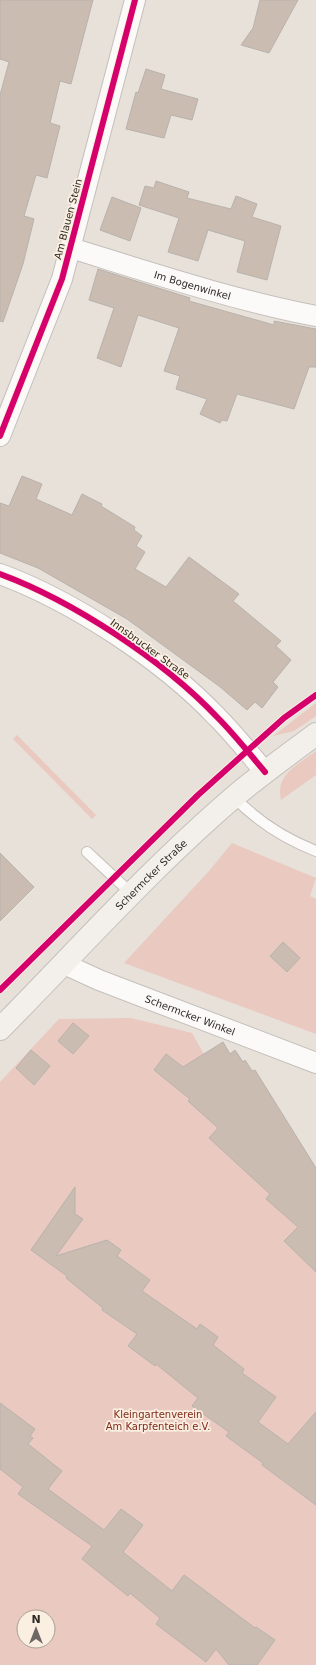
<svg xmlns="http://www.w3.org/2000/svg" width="316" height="1665" font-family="'DejaVu Sans',sans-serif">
  <rect width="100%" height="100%" fill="#e7e1da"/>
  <!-- green -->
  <path fill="#e9c9c0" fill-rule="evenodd" d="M316,703V716L294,731L273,736Z
    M17,735L96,815L92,819L13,739Z
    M316,751V775L281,800C275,774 298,765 316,751Z
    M232,843L316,878L310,896L316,899V1034L124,963L209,871Z
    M131,1018L192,1033L211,1067L316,1214V1665H0V1082L59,1019ZM24,1617H48V1641H24Z"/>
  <!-- building -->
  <path fill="#cbbcb1" stroke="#b8b2ad" d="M0,0H93L71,84L60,81L50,123L60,126L47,178L36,175L24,216L34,219L23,264L3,322L0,321V95L9,62L0,59Z
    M260,0H298L269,53L241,45L253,28Z
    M146,69L165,75L161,89L198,99L192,120L171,115L164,138L126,129L136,92L138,93Z
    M156,181L189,192L187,198L231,209L236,196L257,204L252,217L281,226L267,280L237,272L245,241L208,230L198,261L168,252L179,218L139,205L145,186L154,188Z
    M112,197L141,208L130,241L100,230Z
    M98,269L190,298L189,301L274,325V321L316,329V367H309L294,409L237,394L227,421L222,420L220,423L200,414L207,399L176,389L180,376L164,371L179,328L138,315L121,367L97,358L114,308L89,300Z
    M22,476L42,484L36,499L72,515L82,494L102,504L101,506L135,527L134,530L142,536L136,546L145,552L135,569L166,587L189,557L239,594L233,601L281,641L276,646L291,660L273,682L278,687L262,708L255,702L247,710L219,686L127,619L38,568L0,553V503L9,506Z
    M0,853L34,887L0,921Z
    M283,942L300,958L287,972L270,956Z
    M73,1023L89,1036L73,1054L58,1041Z
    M223,1042L230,1054L235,1050L243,1062L245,1060L252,1071L255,1070L316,1168V1272L284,1241L298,1227L266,1199L270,1194L209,1138L218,1128L188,1101L190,1099L154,1070L166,1054L183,1067Z
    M31,1050L50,1066L34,1085L16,1068Z
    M75,1187V1214L83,1219L56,1256L107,1240L121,1250L117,1256L150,1280L142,1291L197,1329L200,1324L218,1337L213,1345L244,1369L242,1373L276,1397L258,1422L288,1444L316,1412V1505L262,1465L263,1463L226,1436L229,1432L192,1406L198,1398L156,1364L155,1366L128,1346L137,1334L102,1310L103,1308L66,1278L67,1276L31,1250Z
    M0,1403L35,1429L30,1436L33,1438L28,1444L62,1471L48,1489L104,1530L121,1509L143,1525L123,1552L172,1591L184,1575L255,1628L256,1627L275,1640L257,1665H229L216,1649L206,1662L156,1624L160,1618L130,1593L128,1596L82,1559L92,1546L18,1494L23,1487L0,1469Z"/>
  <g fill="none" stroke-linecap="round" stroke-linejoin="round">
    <defs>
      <path id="lane" d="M234,797C257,821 285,839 316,851
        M87,852L132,894"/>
      <g id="street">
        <path id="s1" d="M71,248C152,273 233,300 316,316"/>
        <path d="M0,436L62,279L135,0"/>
        <path d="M0,574C73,601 163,660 217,717C234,734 249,753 265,772"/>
        <path id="s2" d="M64,964L99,980L316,1063"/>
      </g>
      <g id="secondary">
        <path id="s3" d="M0,1029C77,951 151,868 234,797C260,775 288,755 316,734"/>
      </g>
    </defs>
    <!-- lane casing -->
    <use href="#lane" stroke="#c4bfba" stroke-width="12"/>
    <!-- street casing -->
    <use href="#street" stroke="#c4bfba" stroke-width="22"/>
    <!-- secondary casing -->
    <use href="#secondary" stroke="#c4bfba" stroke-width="24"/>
    <!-- lane -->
    <use href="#lane" stroke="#fbfaf9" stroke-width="10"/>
    <!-- street -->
    <use href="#street" stroke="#fbfaf9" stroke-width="20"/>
    <!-- secondary -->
    <use href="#secondary" stroke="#f3f0eb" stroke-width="22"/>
    <defs>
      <path id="cycleway" d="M0,436L62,279L135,0
        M0,574C73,601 163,660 217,717C234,734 249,753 265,772
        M0,990L198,795L284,718L316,695"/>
    </defs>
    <!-- cycleway casing -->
    <use href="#cycleway" stroke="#faefe1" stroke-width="8"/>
    <!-- cycleway -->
    <use href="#cycleway" stroke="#d6006c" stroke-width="6"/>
  </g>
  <g text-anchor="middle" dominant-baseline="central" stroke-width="3.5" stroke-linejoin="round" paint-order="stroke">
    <!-- street labels -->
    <g font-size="10" fill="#2d2924" stroke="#faefe1">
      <text transform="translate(68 219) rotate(-75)">Am Blauen Stein</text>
      <text stroke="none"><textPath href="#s1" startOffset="127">Im Bogenwinkel</textPath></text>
      <text transform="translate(150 649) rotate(36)">Innsbrucker Straße</text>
      <text stroke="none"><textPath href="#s3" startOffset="216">Schermcker Straße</textPath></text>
      <text stroke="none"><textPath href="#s2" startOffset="136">Schermcker Winkel</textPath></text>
    </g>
    <!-- park labels -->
    <g font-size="10" fill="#81291a" stroke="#faefe1">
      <text x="158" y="1414">Kleingartenverein<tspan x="158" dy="12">Am Karpfenteich e.V.</tspan></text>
    </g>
  </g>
  <!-- north arrow -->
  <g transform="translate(36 1629)"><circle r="19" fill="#faefe1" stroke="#a8a095"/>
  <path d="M0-3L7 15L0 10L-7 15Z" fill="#6e6964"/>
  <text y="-6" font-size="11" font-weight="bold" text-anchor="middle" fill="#2d2924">N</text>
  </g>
</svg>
